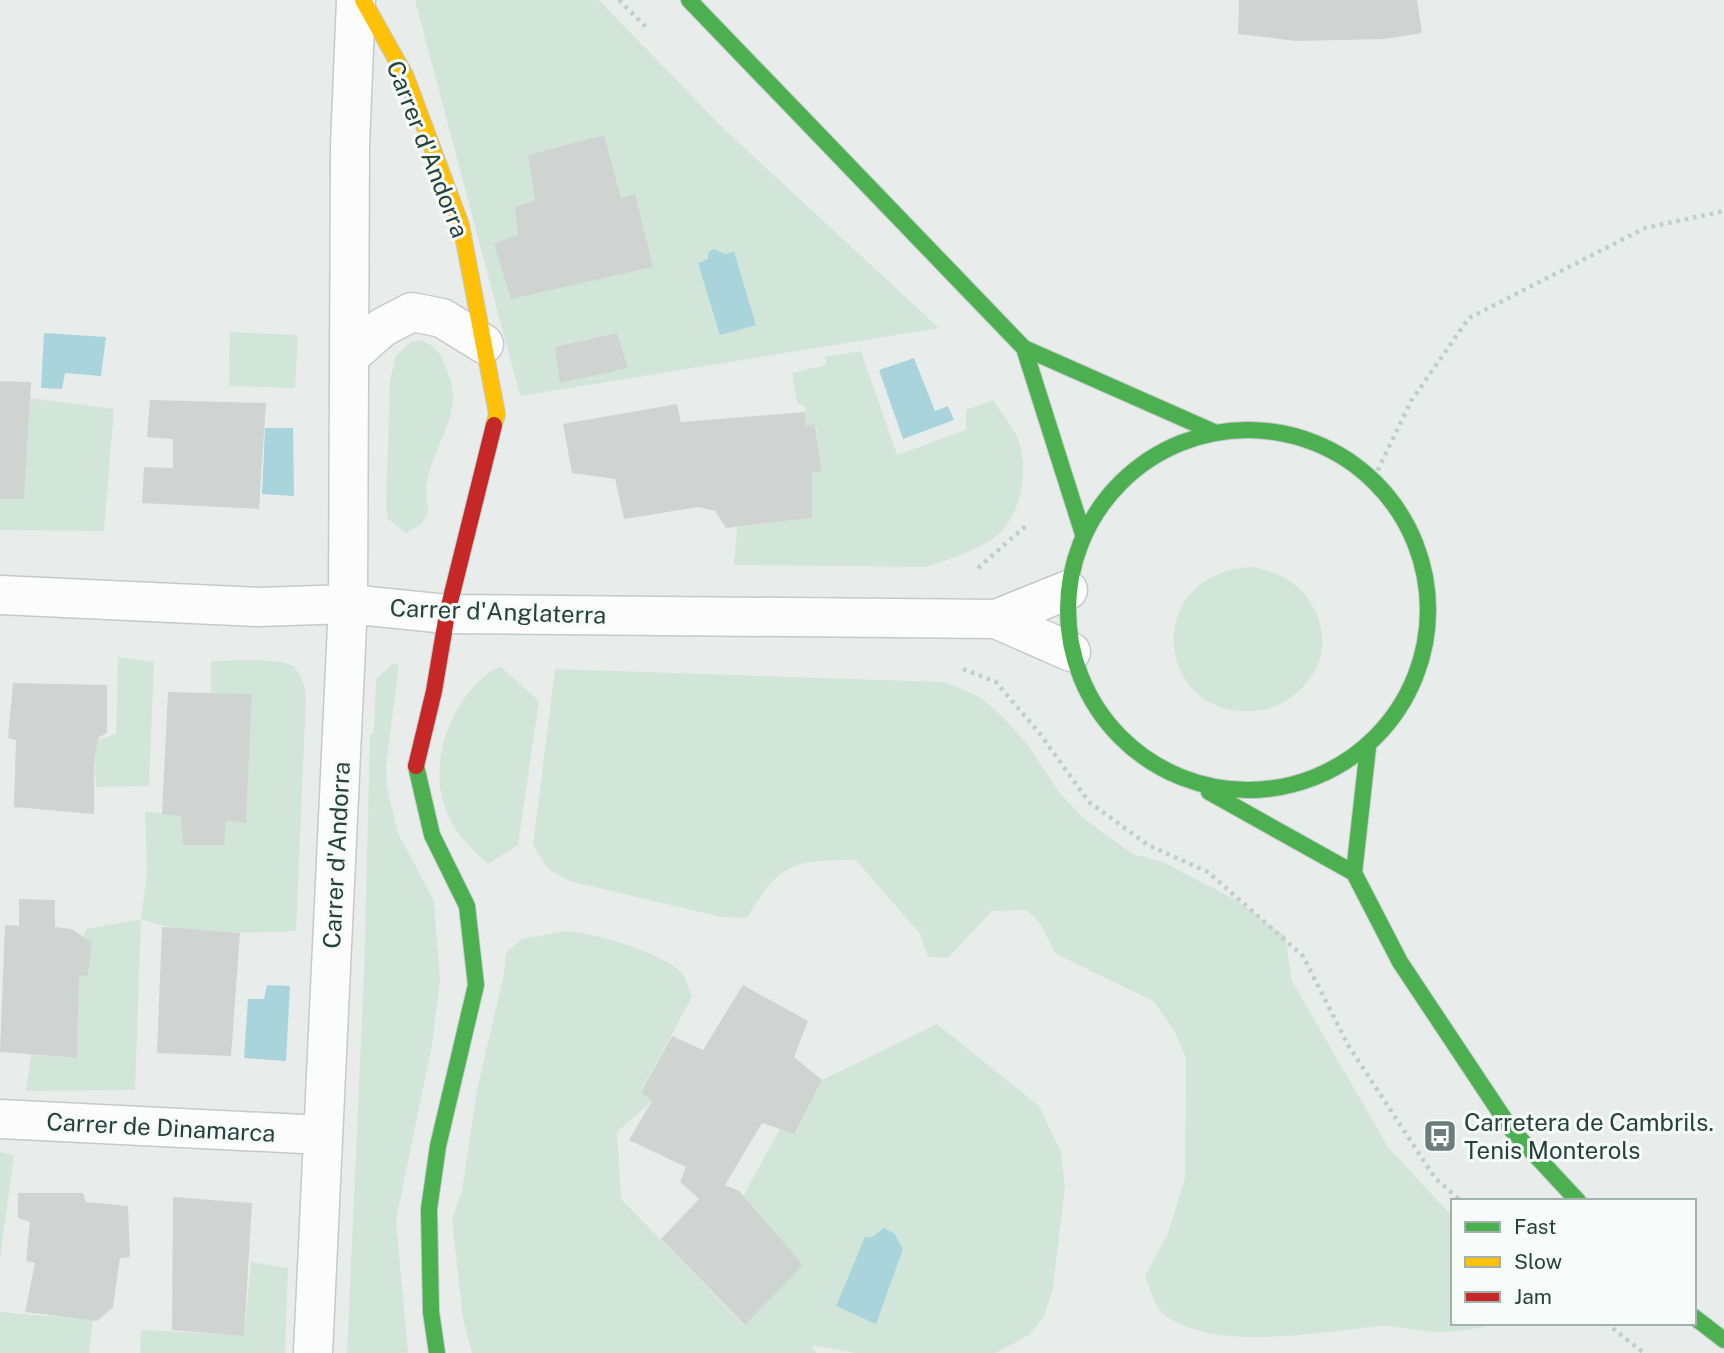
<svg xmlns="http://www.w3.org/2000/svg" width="1724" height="1353" font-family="'Public Sans',sans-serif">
  <rect width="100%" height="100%" fill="#e8edeb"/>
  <!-- green -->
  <path fill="#d1e6d8" d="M415,0H599L724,129L939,328L520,396Z
    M230,332L298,335L295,388L229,386Z
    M422,340C436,347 441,353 446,368C449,376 453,386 453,394C454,435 416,469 429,511L422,524L406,533L388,519L386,509L390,380L396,356L411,342Z
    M861,351L897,455L966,430V410L993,400C1001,412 1011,424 1017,437C1031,468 1021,522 991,540C970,553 948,560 925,567L734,565L737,527L812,518V473L822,471L816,425L806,426L805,406L797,404L792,373L826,365L825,357Z
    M30,398L114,409L104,531L0,530V499H24Z
    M1254,567C1267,571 1282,574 1293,583C1321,605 1333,647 1311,677C1298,696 1277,710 1254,711C1153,719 1141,570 1254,567Z
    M118,657L154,662L149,786L96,787L94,759L97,740L116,734Z
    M211,661C228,661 282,657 294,667C303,676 304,686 306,698L296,931C246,933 189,937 141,919L135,1090L26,1091L31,1055L77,1058L79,978L88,975L92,944L82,938L87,929L141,919L147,873L145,811L181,816L184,845H223L226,821L246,822L252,694L211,693Z
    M392,664H399L386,766L387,788L398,833L434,901L440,981L432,1045L396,1220L408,1353H347L364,973L370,736L374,731L376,679Z
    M500,666L539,701L518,845L488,864C472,850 457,835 448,815C424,764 453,691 500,666Z
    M555,669L945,682L980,697L1004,718L1027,744L1059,792L1083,818L1133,854L1163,862L1236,900L1285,936L1292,981L1388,1147L1453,1217V1323H1498C1474,1331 1442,1334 1418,1330C1406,1329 1393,1325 1381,1326C1317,1332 1214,1353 1163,1314C1154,1306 1150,1287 1145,1276L1168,1233L1185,1178L1186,1058L1174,1030L1153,1001L1056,954L1040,923L1027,910L992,911L948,958L928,957L920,934L856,860C793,861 781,861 747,918L721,917L569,881L547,868L533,845Z
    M566,931C593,932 662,953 681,972C686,978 689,990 692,997L641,1091L652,1101L617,1132L621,1199L744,1325L802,1266L743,1196L780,1129L796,1134L822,1080L937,1024L1039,1106L1061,1152L1065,1186L1053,1288L1044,1316L1029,1335L996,1353H855L812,1345L816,1353H472L463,1319L452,1219L462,1191L477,1090L504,974L506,953L522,939Z
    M0,1152L14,1155L0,1259Z
    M251,1262L288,1268L285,1353H140L141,1330L244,1335Z
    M0,1312L93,1320L89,1353H0Z"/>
  <!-- water -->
  <path fill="#a9d4db" d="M714,249L725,254L734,252L756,325L720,335L698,263L708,259V253Z
    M44,333L106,337L101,376L65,373L62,389L41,388Z
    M914,358L935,411L948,406L954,420L903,439L879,370Z
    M265,428H293L294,496L262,494Z
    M267,985L290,986L286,1061L244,1058L248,999H264Z
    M884,1228L894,1233L903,1249L876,1324L836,1306L865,1237H872Z"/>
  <!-- building -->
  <path fill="#cfd4d2" d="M1239,0H1417L1422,33L1384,39L1296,41L1238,34Z
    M604,135L621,198L635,194L653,267L511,299L494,244L518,235L515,207L535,201L528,155Z
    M617,333L628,368L560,383L555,347Z
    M0,381L31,382L24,499H0Z
    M150,400L266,403L259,509L142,503L144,467L173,468V439L147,437Z
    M677,404L681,422L805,412L806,426L815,424L822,471L812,473V518L726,528L715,511L698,507L624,519L615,479L572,473L563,424Z
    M13,683L107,685V733L99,737L94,759V814L14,807L16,740L8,738Z
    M168,692L252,694L246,823L226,821L224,845H183L181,816L162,814Z
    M19,899L55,900V927L72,929L92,943L88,975L79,978L77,1058L0,1052L5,925L19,926Z
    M162,927L240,933L231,1056L157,1053Z
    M743,985L808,1021L794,1057L822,1080L795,1134L762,1123L725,1185L739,1191L803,1265L745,1325L661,1239L699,1199L680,1182L686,1167L629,1140L652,1101L641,1092L672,1036L703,1050Z
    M18,1193H83L86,1202L128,1206L130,1257L120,1258L113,1307L97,1321L25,1312L35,1263L26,1261L30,1222L18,1218Z
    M173,1197L252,1203L244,1336L172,1330Z"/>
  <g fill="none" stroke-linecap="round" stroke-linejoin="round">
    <defs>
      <path id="street" d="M349,357L383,327L412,312L442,318L484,344
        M0,595L259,607L348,604L447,614L996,619L1068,590
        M996,619L1071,652
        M0,1119L323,1135
        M313,1353L348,604L350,145L356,0"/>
      <path id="fast" d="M689,0L1024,348L1214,432
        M1024,348L1083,534
        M1068 610a180 180 0 1 1 360 0a180 180 0 1 1-360 0Z
        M416,766L432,835L467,906L476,985L438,1146L429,1209L431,1312L437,1353
        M1209,792L1354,873L1400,962L1511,1129L1578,1201
        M1354,873L1368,747
        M1694,1317L1724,1340"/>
      <path id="slow" d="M363,0L406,77L461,225L497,414L494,425"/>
      <path id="jam" d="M416,766L434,691L447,614L494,425"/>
    </defs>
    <!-- street casing -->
    <use href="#street" stroke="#c5cac8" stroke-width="41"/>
    <!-- fast casing -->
    <use href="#fast" stroke="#c3cbc8" stroke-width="18"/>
    <!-- slow casing -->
    <use href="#slow" stroke="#c3cbc8" stroke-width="18"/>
    <!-- jam casing -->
    <use href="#jam" stroke="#c3cbc8" stroke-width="18"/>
    <!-- path -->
    <path stroke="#c3ccca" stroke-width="4.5" stroke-dasharray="3.5 5" stroke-linecap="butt" d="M619,0L648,29
      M1374,478L1411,401L1469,318L1645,228L1724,211
      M978,568L1028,524
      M963,669L996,682L1040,734L1089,802L1148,845L1208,872L1303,956L1348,1045L1435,1178L1461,1201
      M1606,1323L1644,1353"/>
    <!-- street -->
    <use href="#street" stroke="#fcfcfc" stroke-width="38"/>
    <!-- fast -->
    <use href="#fast" stroke="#4caf50" stroke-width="16"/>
    <!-- slow -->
    <use href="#slow" stroke="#ffc107" stroke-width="16"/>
    <!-- jam -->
    <use href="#jam" stroke="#c62828" stroke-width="16"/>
  </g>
  <!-- icons -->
  <defs>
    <symbol id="bus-square" viewBox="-11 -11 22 22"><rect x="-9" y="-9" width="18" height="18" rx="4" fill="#697e78" stroke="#f7fbf9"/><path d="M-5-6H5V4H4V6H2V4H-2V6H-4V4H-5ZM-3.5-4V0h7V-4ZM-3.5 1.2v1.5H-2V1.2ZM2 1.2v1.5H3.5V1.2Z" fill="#fff"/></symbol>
  </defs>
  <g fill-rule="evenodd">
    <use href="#bus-square" x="1421" y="1117" width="38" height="38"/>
  </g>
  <g text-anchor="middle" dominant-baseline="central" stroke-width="6" stroke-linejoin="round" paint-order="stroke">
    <!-- street labels -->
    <g font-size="24" fill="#24423a" stroke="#f7fbf9">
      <text transform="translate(428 149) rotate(69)">Carrer d'Andorra</text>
      <text transform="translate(498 611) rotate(2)">Carrer d'Anglaterra</text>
      <text transform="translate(336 855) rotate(-87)">Carrer d'Andorra</text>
      <text transform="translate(161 1127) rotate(3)">Carrer de Dinamarca</text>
    </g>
    <!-- poi labels -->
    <g font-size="24" fill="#24423a" stroke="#f7fbf9" text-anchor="start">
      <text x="1464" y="1122">Carretera de Cambrils.<tspan x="1464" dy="28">Tenis Monterols</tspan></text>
    </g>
  </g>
  <!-- legend -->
  <rect x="1451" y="1199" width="245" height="126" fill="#f7fbf9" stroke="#a3b1ad" stroke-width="2"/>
  <rect x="1465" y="1222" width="35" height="10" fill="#4caf50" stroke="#a3b1ad" stroke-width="2"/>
  <text x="1514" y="1234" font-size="21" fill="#24423a">Fast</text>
  <rect x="1465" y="1257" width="35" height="10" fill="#ffc107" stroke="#a3b1ad" stroke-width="2"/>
  <text x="1514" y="1269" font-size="21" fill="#24423a">Slow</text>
  <rect x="1465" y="1292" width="35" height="10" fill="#c62828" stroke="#a3b1ad" stroke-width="2"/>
  <text x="1514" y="1304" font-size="21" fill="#24423a">Jam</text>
</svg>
